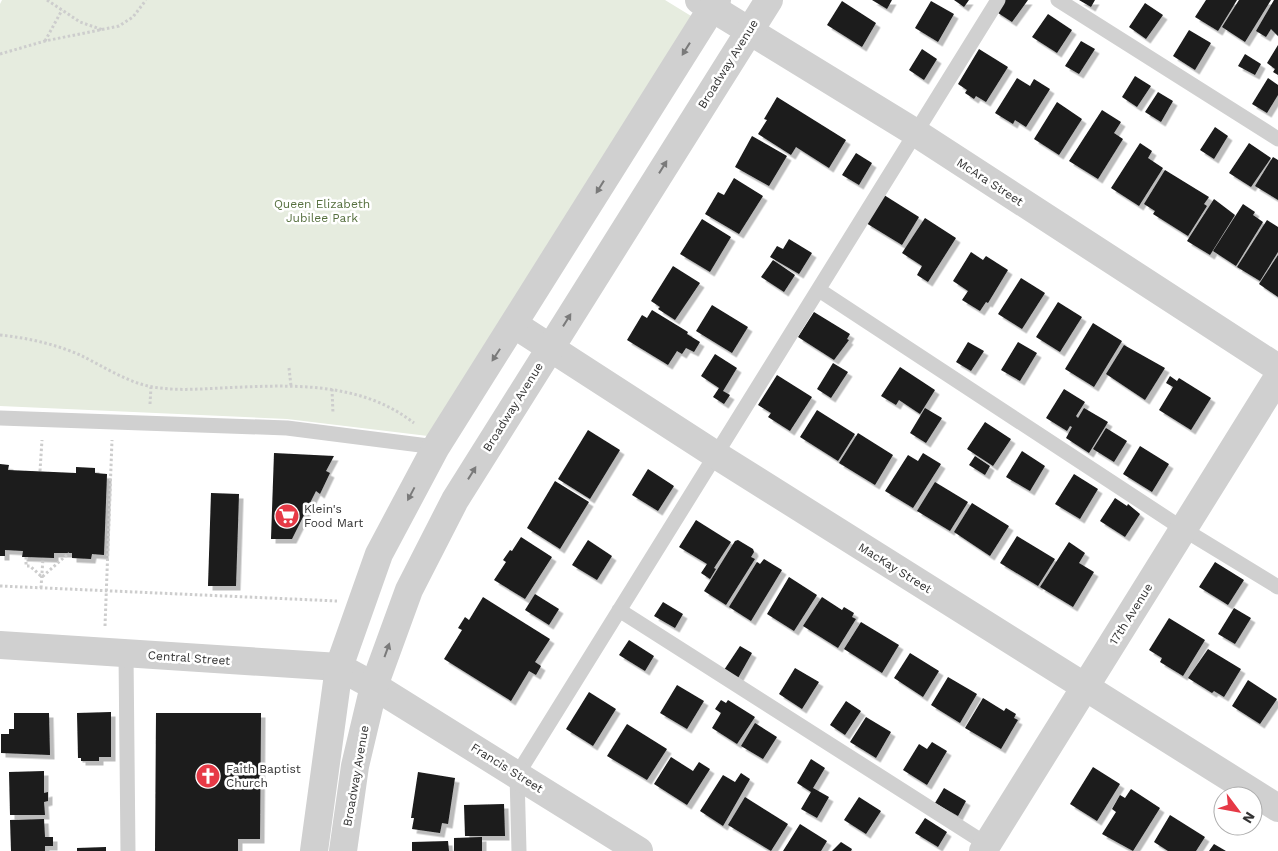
<svg xmlns="http://www.w3.org/2000/svg" width="1278" height="851" font-family="'Work Sans',sans-serif">
  <defs>
    <filter id="shadow"><feDropShadow dx="4.5" dy="4.5" stdDeviation="0" flood-color="#0004"/></filter>
  </defs>
  <rect width="100%" height="100%" fill="#fff"/>
  <!-- green -->
  <path fill="#e6ecdf" d="M2,0H665L696,19L428,436L287,419L0,406V4Z"/>
  <!-- building -->
  <path fill="#1a1a1a" filter="url(#shadow)" d="M872,0H892L887,9Z
    M954,0H969L964,7Z
    M1002,0H1028L1012,22L995,11Z
    M1079,0H1095L1091,7Z
    M1206,0H1237L1218,31L1195,17Z
    M1239,0H1271L1245,42L1222,27Z
    M1274,0H1278V36L1271,29L1266,37L1256,31Z
    M842,1L876,23L862,47L827,25Z
    M931,1L954,14L938,42L915,28Z
    M1145,3L1163,15L1146,39L1129,27Z
    M1048,14L1072,30L1057,53L1032,37Z
    M1189,30L1211,43L1195,70L1173,56Z
    M1081,41L1095,49L1079,74L1065,66Z
    M1278,45V75L1273,72L1275,69L1267,63Z
    M922,49L937,59L924,80L909,70Z
    M979,49L1008,67L986,102L976,96L974,99L965,93L967,90L958,84Z
    M1245,54L1261,64L1255,75L1238,66Z
    M1135,76L1151,86L1137,107L1122,97Z
    M1017,78L1030,86L1034,79L1050,89L1026,127L1015,120L1013,124L995,113Z
    M1268,78L1278,85V95L1267,113L1252,104Z
    M1158,92L1173,101L1161,122L1145,112Z
    M777,97L846,140L829,168L796,147L791,155L758,134L767,120L764,119Z
    M1057,102L1082,119L1059,155L1034,139Z
    M1102,110L1121,122L1114,133L1123,139L1098,179L1069,161Z
    M1215,127L1228,136L1214,159L1200,150Z
    M752,136L787,156L769,186L735,167Z
    M1140,143L1152,151L1148,158L1163,168L1139,206L1111,188Z
    M1249,143L1271,158L1251,187L1229,173Z
    M856,153L872,163L859,185L842,175Z
    M1273,157L1278,160V200L1255,186Z
    M1165,170L1209,197L1204,204L1207,206L1188,236L1153,214L1155,211L1144,204Z
    M734,178L763,196L739,234L705,214L718,192L724,195Z
    M884,195L919,217L902,245L866,223Z
    M1214,199L1235,215L1210,255L1187,241Z
    M1243,204L1255,212L1253,215L1263,222L1236,266L1213,251Z
    M925,218L956,238L928,282L917,275L922,266L902,253Z
    M702,219L731,237L710,272L680,254Z
    M1267,220L1278,227V252L1260,281L1237,267Z
    M789,239L812,253L799,274L770,257L777,246L783,249Z
    M971,252L983,260L986,256L1008,270L988,303L986,302L980,311L962,300L968,291L953,281Z
    M1278,255V297L1259,284Z
    M773,260L795,275L784,292L761,277Z
    M673,266L700,283L675,320L658,309L660,307L651,301Z
    M1021,278L1045,293L1022,329L998,314Z
    M1058,302L1082,317L1060,352L1036,337Z
    M712,305L748,327L732,353L696,331Z
    M652,310L688,332L687,334L700,342L694,352L686,348L682,354L677,351L668,365L627,340L642,315L647,318Z
    M814,312L850,334L847,339L849,340L834,360L798,337Z
    M1093,323L1122,341L1094,387L1065,369Z
    M968,342L984,351L971,371L956,362Z
    M1018,342L1037,353L1020,381L1001,370Z
    M1124,345L1165,368L1145,400L1106,374Z
    M715,354L737,368L723,391L730,395L724,404L713,397L719,388L701,376Z
    M833,363L848,372L831,398L817,389Z
    M900,367L935,390L920,414L899,400L896,405L881,396Z
    M777,375L812,397L790,431L768,417L771,413L758,405Z
    M1170,376L1177,381L1179,378L1211,398L1191,430L1159,410L1173,387L1166,383Z
    M1064,389L1085,402L1076,416L1078,418L1084,408L1108,422L1089,453L1066,438L1072,427L1070,426L1067,431L1046,418Z
    M925,408L942,418L926,443L910,433Z
    M817,410L855,434L838,461L800,437Z
    M985,422L1011,439L993,466L967,449Z
    M1106,428L1127,441L1114,462L1093,449Z
    M588,430L620,450L590,499L558,479Z
    M858,433L893,455L875,485L839,463Z
    M1140,446L1169,464L1152,492L1123,474Z
    M1022,451L1045,466L1030,491L1006,477Z
    M274,453L334,456L326,471L330,473L320,494L316,491L292,539H271Z
    M923,453L941,464L913,508L885,491L908,455L918,461Z
    M975,456L990,466L985,475L969,465Z
    M0,464L9,465L8,470L76,473V467L95,468V473L107,474L104,555L92,554L91,559L72,558V553H54V558L26,557H22L23,551L5,550V556H0Z
    M648,469L674,486L658,511L632,495Z
    M1074,474L1098,489L1080,519L1055,504Z
    M555,481L589,502L560,549L527,528Z
    M935,482L968,502L950,531L917,511Z
    M211,493L239,494L236,586H208Z
    M1115,498L1127,506L1128,504L1140,514L1125,537L1100,521Z
    M972,503L1009,526L990,556L954,532Z
    M696,520L731,542L714,568L716,569L710,579L701,573L707,564L679,547Z
    M1017,536L1055,559L1038,586L1000,563Z
    M521,537L552,557L525,599L494,580L506,562L503,560L510,550L512,551Z
    M588,540L612,556L597,580L572,565Z
    M738,540L753,549L754,552L751,557L755,559L726,605L704,591L735,541Z
    M1069,542L1085,553L1079,563L1094,572L1073,607L1040,587Z
    M764,559L782,570L751,621L729,607L757,562L760,564Z
    M1215,562L1244,580L1228,605L1199,587Z
    M789,577L817,595L794,631L767,614Z
    M535,594L559,609L549,625L525,610Z
    M483,597L550,639L535,662L541,666L536,675L529,671L511,701L444,659L462,630L458,628L465,617L469,620Z
    M822,597L842,610L844,607L854,613L852,617L856,619L838,648L803,626Z
    M663,602L683,614L675,628L654,616Z
    M1234,608L1251,618L1235,644L1218,634Z
    M1169,618L1205,640L1183,676L1160,662L1162,658L1149,650Z
    M861,622L899,645L882,673L844,649Z
    M629,640L654,656L645,671L619,655Z
    M740,646L752,653L738,678L724,670Z
    M1208,649L1241,669L1224,697L1214,691L1212,693L1188,678Z
    M910,653L939,671L923,697L894,678Z
    M795,668L819,682L802,709L779,694Z
    M948,677L977,694L960,723L931,705Z
    M1248,680L1277,699L1260,724L1232,706Z
    M677,685L704,701L687,729L660,713Z
    M589,692L616,709L593,746L566,729Z
    M983,698L1004,711L1006,708L1016,714L1014,718L1018,720L1001,749L965,728Z
    M721,700L726,703L728,700L755,717L737,744L712,728L721,713L715,709Z
    M846,701L861,711L845,735L830,725Z
    M111,712V757H99V761H81V758H78L77,713Z
    M14,713H49L50,755L1,753V734H9V729H14Z
    M156,713H261L260,839H238V851H155Z
    M866,717L891,732L876,758L850,742Z
    M755,723L777,737L763,759L741,746Z
    M627,724L667,749L647,780L607,756Z
    M932,742L947,751L927,785L903,770L919,744L927,749Z
    M671,757L693,771L699,762L710,769L687,805L654,784Z
    M811,759L825,768L813,788L829,797L817,818L801,809L811,792L797,783Z
    M1093,767L1120,784L1097,821L1070,804Z
    M44,771V793L48,792V801L44,802L45,815H10L9,772Z
    M418,772L455,778L448,824L442,823L440,833L412,829L414,818H411Z
    M741,773L750,779L723,826L700,811L723,775L735,782Z
    M944,788L966,801L958,816L935,803Z
    M1131,789L1160,808L1133,851L1102,834L1116,812L1112,809L1120,795L1125,798Z
    M745,797L788,824L771,851L728,825Z
    M859,797L881,811L866,834L844,820Z
    M504,804L505,836H465L464,805Z
    M1170,815L1205,837L1196,851H1168L1154,842Z
    M925,818L947,832L938,847L915,833Z
    M44,819L45,837H53V846H45V851H11L10,820Z
    M800,824L827,841L821,851H783Z
    M482,837V851H454V838Z
    M448,841L449,851H412V842Z
    M841,842L852,849L851,851H832Z
    M1214,844L1226,851H1209Z
    M106,847V851H77V848Z"/>
  <g fill="none" stroke-linecap="round" stroke-linejoin="round">
    <!-- path -->
    <path stroke="#cdcdcd" stroke-width="3" stroke-dasharray="2.5 2.5" stroke-linecap="butt" d="M47,0L80,22L103,30
      M45,41L62,10
      M0,54L45,41L119,26L133,17L146,0
      M0,335C28,338 55,344 80,355C103,366 128,383 153,387C176,391 198,389 221,388C287,385 359,380 414,423
      M289,368L291,386
      M332,389L333,414
      M150,404L151,387
      M40,471L42,440
      M26,557V566H30L42,577L69,553
      M0,586L337,601
      M41,588L43,558
      M105,626L112,440"/>
    <!-- service -->
    <path stroke="#d0d0d0" stroke-width="15" d="M1058,0L1278,139
      M819,290L1183,529L1278,587
      M0,418L287,428L436,447
      M619,610L991,847
      M126,654L128,851
      M519,851L517,775L998,0"/>
    <!-- minor -->
    <path stroke="#d0d0d0" stroke-width="28" d="M699,0L916,133L1278,368
      M515,325L716,455L1278,808
      M0,645L339,667L374,686L639,851
      M983,851L1278,377"/>
    <!-- tertiary -->
    <path stroke="#d0d0d0" stroke-width="28" d="M314,851L339,667L379,554L436,447L717,0
      M343,851L355,766L374,686L409,590L455,500L769,0"/>
  </g>
  <!-- one-way arrows -->
  <defs><path id="oneway-solid" d="M-6-.8H1V-3.2L6.5 0L1 3.2V.8H-6Z" transform="scale(1.25)"/></defs>
  <g fill="#7a7a7a">
    <use href="#oneway-solid" transform="translate(686 49) rotate(122)"/>
    <use href="#oneway-solid" transform="translate(663 167) rotate(-58)"/>
    <use href="#oneway-solid" transform="translate(600 187) rotate(122)"/>
    <use href="#oneway-solid" transform="translate(567 320) rotate(-58)"/>
    <use href="#oneway-solid" transform="translate(496 355) rotate(123)"/>
    <use href="#oneway-solid" transform="translate(472 473) rotate(-58)"/>
    <use href="#oneway-solid" transform="translate(411 494) rotate(118)"/>
    <use href="#oneway-solid" transform="translate(387 650) rotate(-70)"/>
  </g>
  <!-- icons -->
  <defs>
    <symbol id="supermarket-disc" viewBox="-11 -11 22 22"><circle r="9.5" fill="#e63946" stroke="#fff"/><path d="M-6-5.5h2.5l.6 2H6L4.5 2H-2.5L-4.4-4H-6ZM-1.5 3.2a1.3 1.3 0 1 0 .1 0ZM3 3.2a1.3 1.3 0 1 0 .1 0Z" fill="#fff"/></symbol>
    <symbol id="church-disc" viewBox="-11 -11 22 22"><circle r="9.5" fill="#e63946" stroke="#fff"/><path d="M-1.2-6h2.4v3.5h3.3v2.4h-3.3V6h-2.4V-.1h-3.3v-2.4h3.3Z" fill="#fff"/></symbol>
  </defs>
  <g fill-rule="evenodd">
    <use href="#supermarket-disc" x="273" y="502" width="28" height="28"/>
    <use href="#church-disc" x="194" y="762" width="28" height="28"/>
  </g>
  <g text-anchor="middle" dominant-baseline="central" stroke-width="5" stroke-linejoin="round" paint-order="stroke">
    <!-- street labels -->
    <g font-size="12" fill="#333" stroke="#fff">
      <text transform="translate(728 64) rotate(-58)">Broadway Avenue</text>
      <text transform="translate(990 182) rotate(33)">McAra Street</text>
      <text transform="translate(513 407) rotate(-58)">Broadway Avenue</text>
      <text transform="translate(895 568) rotate(32)">MacKay Street</text>
      <text transform="translate(1131 614) rotate(-58)">17th Avenue</text>
      <text transform="translate(189 658) rotate(4)">Central Street</text>
      <text transform="translate(507 768) rotate(32)">Francis Street</text>
      <text transform="translate(356 776) rotate(-80)">Broadway Avenue</text>
    </g>
    <!-- park labels -->
    <g font-size="12" fill="#56703f" stroke="#fff">
      <text x="322" y="204">Queen Elizabeth<tspan x="322" dy="14">Jubilee Park</tspan></text>
    </g>
    <!-- poi labels -->
    <g font-size="12" fill="#333" stroke="#fff" text-anchor="start">
      <text x="304" y="509">Klein's<tspan x="304" dy="14">Food Mart</tspan></text>
      <text x="226" y="769">Faith Baptist<tspan x="226" dy="14">Church</tspan></text>
    </g>
  </g>
  <!-- north arrow -->
  <g transform="translate(1238 811) rotate(122)"><circle r="24" fill="#ffffff" stroke="#adadad"/>
  <path d="M0-4L9 19L0 12L-9 19Z" fill="#e63946"/>
  <text y="-8" font-size="14" font-weight="bold" text-anchor="middle" fill="#333333">N</text>
  </g>
</svg>
